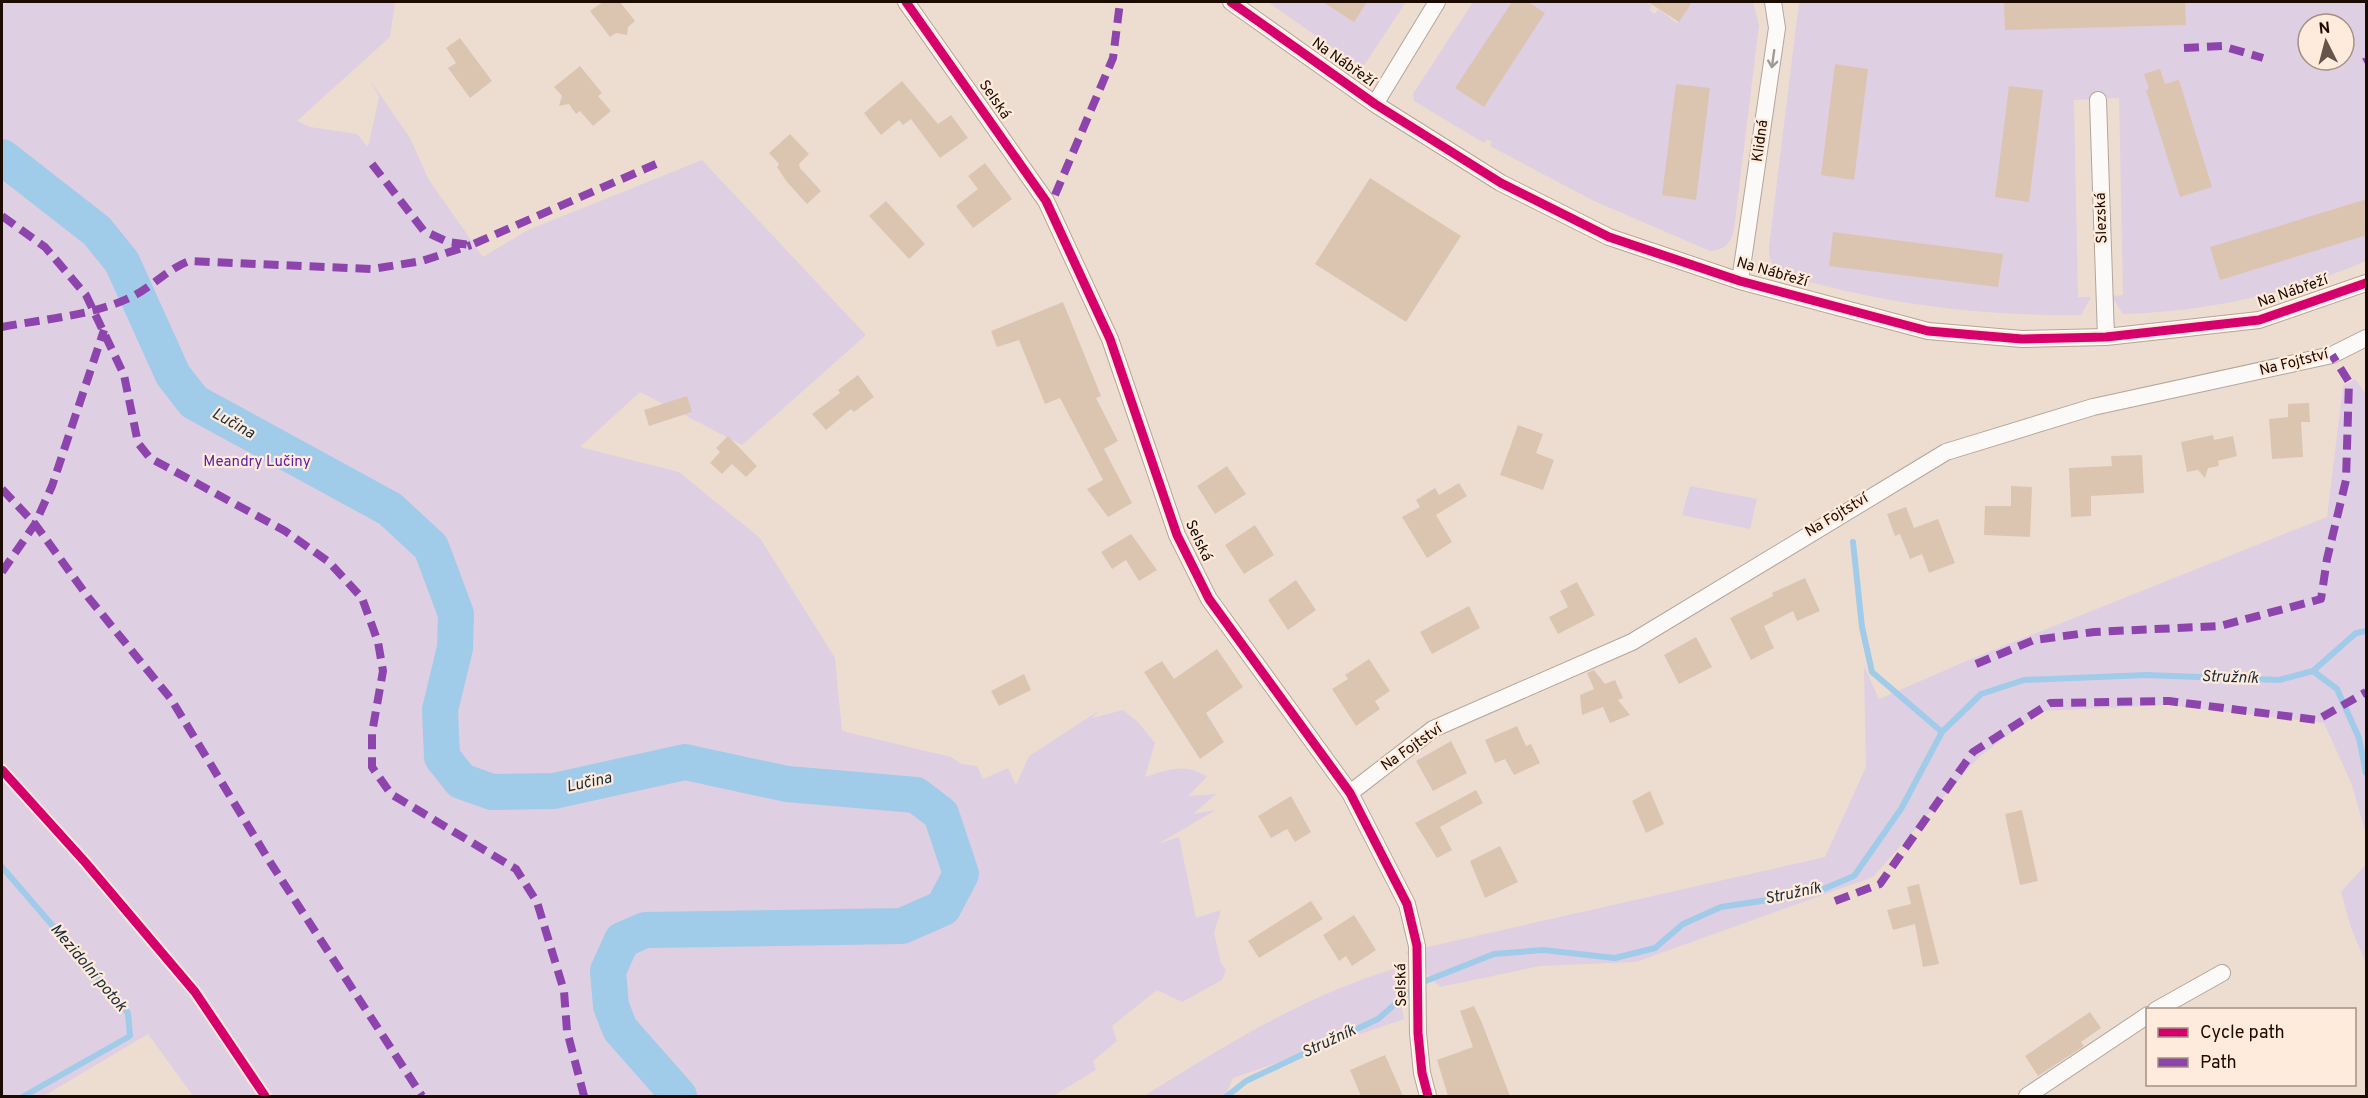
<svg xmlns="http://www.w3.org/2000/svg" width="2368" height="1098" font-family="Overpass,sans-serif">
  <rect width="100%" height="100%" fill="#edddd1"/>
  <!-- green -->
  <path fill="#dfcfe2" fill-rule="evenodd" d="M2,2H395L390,37L297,121L310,127L357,134L368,147L379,97L370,80L410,138L429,180L483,257L528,230L702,160L866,335L742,445L640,392L580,447L679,472L760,538L835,658L842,731L951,757L961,764L977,766L983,779L1008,768L1016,785L1029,756L1100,710L1092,718L1123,710L1137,721L1155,743L1145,777C1168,770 1186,762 1207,777L1188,796L1216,794L1193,814L1216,810L1158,844L1179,837L1196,918L1221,910L1214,933L1221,963L1226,970L1222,980L1182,1002L1157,990L1112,1026L1117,1041L1093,1061L1096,1070L1053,1096H193L148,1034L44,1096H2Z
    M1268,2H1406L1363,67H1360Z
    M1473,2H1646L1652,5L1649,10L1655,14L1658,9L1677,23L1692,2H1753L1759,25L1734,230C1731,244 1724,250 1710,251L1594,201L1490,146L1492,142L1487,139L1484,143L1414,101L1413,94Z
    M1799,2H2366V261C2291,293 2205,312 2123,314L2111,296L2123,295L2119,98L2074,100L2078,297H2091L2081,315C1992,316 1904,307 1818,284C1806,281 1788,280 1779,272C1771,265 1769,257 1769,247ZM2308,24H2344V60H2308Z
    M2355,379L2366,394V835L2352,785L2324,723L2168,705L2041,711L1979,757L1873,877L1636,962L1540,966L1440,987L1405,952L1825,857L1866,767L1864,666L1879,699L1971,659L2327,517L2343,386Z
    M1690,486L1757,499L1750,529L1682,515Z
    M2366,864V964L2350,925L2341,892Z
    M1394,969L1404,1019L1233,1078L1225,1096H1144C1223,1047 1303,996 1394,969Z"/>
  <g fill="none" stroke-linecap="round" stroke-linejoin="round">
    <!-- stream -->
    <path stroke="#a0cbe9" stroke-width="6" d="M1853,542L1862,627L1872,672L1942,732
      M2313,671L2337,689L2359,738L2366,773
      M2,867L128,1013L130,1036L24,1096
      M1227,1096L1246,1081L1378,1019L1418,984L1494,954L1543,950L1615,958L1655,948L1683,924L1721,907L1814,893L1854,876L1901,809L1942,732L1981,694L2024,680L2146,675L2279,680L2313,671L2356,633L2366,631"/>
    <!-- river -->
    <path stroke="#a0cbe9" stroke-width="36" d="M2,157L97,231L122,262L173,375L194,402L390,509L431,547L456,614L455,648L440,710L442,757L461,781L492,792L554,791L685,762L787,784L916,795L941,814L961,874L943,908L902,926L645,930L622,940L608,971L611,1006L620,1029L679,1096"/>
  </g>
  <!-- building -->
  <path fill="#dbc5b1" d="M603,2H620L635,21L628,27L627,35L616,33L610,37L590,11Z
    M1323,2H1367L1354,22Z
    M1512,2H1528L1545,13L1484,107L1455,88Z
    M1648,2H1692L1679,22Z
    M2004,2H2185L2186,25L2005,30Z
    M460,38L492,81L470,98L448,68L456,63L446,48Z
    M1835,64L1868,69L1854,180L1821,175Z
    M580,66L602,93L598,96L611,111L593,126L580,111L576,114L569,104L559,106L562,96L554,87Z
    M2160,69L2165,84L2179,80L2212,187L2180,197L2146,90L2149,89L2144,74Z
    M902,81L938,124L951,115L968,138L940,158L911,119L903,125L899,120L881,135L864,113Z
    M1676,84L1710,88L1696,200L1662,195Z
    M2009,86L2043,90L2029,202L1995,197Z
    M790,134L809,154L799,164L800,168L821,191L807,204L787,182L777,167L779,164L769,153Z
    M985,163L1012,199L973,228L956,206L978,189L968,176Z
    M1370,178L1461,236L1406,322L1315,264Z
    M2367,199V235L2220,280L2210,247Z
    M886,201L925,244L909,259L869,216Z
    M1833,232L2003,254L1998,287L1829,266Z
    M1063,302L1101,396L1096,398L1118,441L1104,449L1132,503L1108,517L1087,489L1103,480L1060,398L1045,404L1019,340L997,347L991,331Z
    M858,375L874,397L854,412L851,409L826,430L812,414L840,393L838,390Z
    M687,396L692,412L649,426L644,410Z
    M2309,403L2310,422H2301L2303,457L2272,459L2269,419L2288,417V404Z
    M1518,425L1543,434L1536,453L1554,460L1543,490L1500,475Z
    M2213,435L2214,440L2233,436L2237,456L2218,461L2219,466L2208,468L2205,478L2198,470L2187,472L2181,442Z
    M728,436L757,466L746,477L732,464L722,474L710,463L720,452L716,448Z
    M2142,455L2144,493L2091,496V516L2071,517L2069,468L2112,466L2111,456Z
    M1227,466L1246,494L1215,514L1197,486Z
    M1459,483L1467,496L1436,515L1452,542L1427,558L1402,517L1420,507L1416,500L1435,488L1439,495Z
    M2011,486L2032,487L2030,537L1984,535L1985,506H2011Z
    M1906,507L1914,528L1938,519L1955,563L1929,573L1922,554L1910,559L1900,534L1895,536L1887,514Z
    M1255,525L1274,555L1244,574L1225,545Z
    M1131,534L1157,570L1139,581L1126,560L1112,569L1101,552Z
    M1805,578L1820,611L1797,621L1793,611L1764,626L1774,648L1751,660L1730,618L1773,596L1772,593Z
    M1296,580L1316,610L1288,630L1268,600Z
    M1577,582L1595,615L1558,634L1549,617L1568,607L1560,591Z
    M1469,606L1480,628L1432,654L1420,632Z
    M1696,637L1712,667L1679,684L1664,655Z
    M1217,649L1243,687L1206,713L1224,742L1200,759L1144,672L1162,661L1174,679Z
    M1369,659L1390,691L1375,701L1380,709L1356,726L1332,689L1348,679L1345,675Z
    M1594,670L1605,684L1615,680L1623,698L1618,700L1630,715L1610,723L1603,707L1582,715L1580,695L1594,689L1587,673Z
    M1024,674L1031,690L999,706L991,691Z
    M1517,726L1526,746L1531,744L1540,763L1514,775L1505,759L1495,763L1485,740Z
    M1451,741L1467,773L1433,791L1416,761Z
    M1476,790L1483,803L1440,827L1452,850L1437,858L1415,823Z
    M1650,791L1664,824L1646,833L1632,801Z
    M1291,796L1311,832L1295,842L1287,829L1271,838L1258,816Z
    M2022,810L2038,881L2020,885L2005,814Z
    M1500,846L1518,882L1485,898L1470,861Z
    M1919,884L1939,964L1923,967L1915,924L1893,930L1887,910L1911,904L1907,887Z
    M1311,901L1323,919L1259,958L1248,941Z
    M1354,915L1376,950L1352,966L1346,956L1339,961L1323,935Z
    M1474,1006L1482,1023L1510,1096H1448L1437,1060L1473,1047L1460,1011Z
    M2090,1012L2101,1028L2081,1042L2084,1046L2038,1076L2025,1056Z
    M1385,1055L1403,1096H1361L1350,1070Z"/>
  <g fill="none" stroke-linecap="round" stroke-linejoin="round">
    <defs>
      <path id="street" d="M906,2L1046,201L1110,339L1177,535L1209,599L1350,793L1407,904L1417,946L1418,1033L1422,1073L1428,1096
        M1231,2L1375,104L1501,183L1609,237L1740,281L1928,331L2022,339L2106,337L2259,320L2366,283
        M2098,100L2106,337
        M1375,104L1437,2
        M1740,281L1777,28L1773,2
        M1350,793L1433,729L1632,642L1946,452L2093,407L2332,355L2366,338
        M2156,1010L2222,973
        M2027,1096L2148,1015"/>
    </defs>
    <!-- street casing -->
    <use href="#street" stroke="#b4a599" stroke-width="18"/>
    <!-- street -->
    <use href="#street" stroke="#fcfaf8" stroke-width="16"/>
    <!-- quiet -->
    <path stroke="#8e44ad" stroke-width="8" stroke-dasharray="15 8" stroke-linecap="butt" d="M2184,48L2222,46L2263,58
      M2364,62L2366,61
      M372,164L424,231L448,242L471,245L656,164
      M1055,195L1113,58L1120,2
      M2,216L45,247L86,295L124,375L138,443L150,458L285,531L329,562L362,598L378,642L383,671L372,733V767L391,794L516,869L537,902L564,991L567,1031L584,1096
      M2,327C44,319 90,316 129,298C150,289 166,270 189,261L372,269L422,261L471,245
      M2,489L35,524L88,597L171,699L270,862L422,1096
      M2,572L35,524L52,486L104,330
      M1976,664L2034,640L2094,632L2220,626L2321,599L2327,559L2346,480L2349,382L2332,355
      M1835,901L1880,884L1973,752L2050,703L2169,701L2317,720L2366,692"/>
    <defs>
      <path id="cycleway" d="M906,2L1046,201L1110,339L1177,535L1209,599L1350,793L1407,904L1417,946L1418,1033L1422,1073L1428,1096
        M1231,2L1375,104L1501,183L1609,237L1740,281L1928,331L2022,339L2106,337L2259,320L2366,283
        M2,770L85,862L195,992L265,1096"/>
    </defs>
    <!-- cycleway casing -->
    <use href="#cycleway" stroke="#ffebdc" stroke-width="13"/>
    <!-- cycleway -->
    <use href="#cycleway" stroke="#d6006c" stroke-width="9"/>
  </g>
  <!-- one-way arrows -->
  <defs><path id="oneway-shaft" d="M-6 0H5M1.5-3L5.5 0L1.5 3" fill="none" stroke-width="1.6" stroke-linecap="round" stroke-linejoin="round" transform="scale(1.5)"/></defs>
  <use stroke="#a29a95" href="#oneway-shaft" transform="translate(1773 59) rotate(98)"/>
  <g text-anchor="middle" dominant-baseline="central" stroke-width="4.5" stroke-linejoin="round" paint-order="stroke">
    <!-- street labels -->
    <g font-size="15" fill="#1b0b01" stroke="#ffebdc">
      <text transform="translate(1343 63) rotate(35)">Na Nábřeží</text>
      <text transform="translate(994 100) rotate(55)">Selská</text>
      <text transform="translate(1761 141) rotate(-82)">Klidná</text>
      <text transform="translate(2102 218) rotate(-92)">Slezská</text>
      <text transform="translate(1772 273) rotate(16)">Na Nábřeží</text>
      <text transform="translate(2293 292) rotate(-19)">Na Nábřeží</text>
      <text transform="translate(2294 363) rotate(-14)">Na Fojtství</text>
      <text transform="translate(1837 516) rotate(-31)">Na Fojtství</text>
      <text transform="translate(1198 541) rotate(65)">Selská</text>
      <text transform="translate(1412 748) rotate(-35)">Na Fojtství</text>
      <text transform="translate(1402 985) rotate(-91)">Selská</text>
    </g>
    <!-- park labels -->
    <g font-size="15" fill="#6220a3" stroke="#ffebdc">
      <text x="257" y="462">Meandry Lučiny</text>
    </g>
    <!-- water labels -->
    <g font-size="16" font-style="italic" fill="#192e3c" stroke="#ffebdc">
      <text transform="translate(233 424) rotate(29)">Lučina</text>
      <text transform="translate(2230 678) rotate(2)">Stružník</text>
      <text transform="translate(589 783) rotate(-12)">Lučina</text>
      <text transform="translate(1793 894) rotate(-12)">Stružník</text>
      <text transform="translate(88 968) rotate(50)">Mezidolní potok</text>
      <text transform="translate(1329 1042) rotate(-25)">Stružník</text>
    </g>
  </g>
  <!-- border -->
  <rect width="2368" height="1098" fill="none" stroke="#1b0b01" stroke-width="6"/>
  <!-- legend -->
  <rect x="2146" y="1008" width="210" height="78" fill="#ffebdc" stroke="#a49184" stroke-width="1.5"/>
  <rect x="2158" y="1028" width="30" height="9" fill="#d6006c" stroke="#a49184" stroke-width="1.5"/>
  <text x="2200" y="1038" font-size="18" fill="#1b0b01">Cycle path</text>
  <rect x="2158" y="1058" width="30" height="9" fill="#8e44ad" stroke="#a49184" stroke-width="1.5"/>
  <text x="2200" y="1068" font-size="18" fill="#1b0b01">Path</text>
  <!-- north arrow -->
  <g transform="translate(2326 42) rotate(354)"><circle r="28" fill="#ffebdc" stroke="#a49184" stroke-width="1.5"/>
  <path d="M0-4.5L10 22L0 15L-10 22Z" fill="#64544a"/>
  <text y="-9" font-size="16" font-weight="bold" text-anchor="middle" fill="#1b0b01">N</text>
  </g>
</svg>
